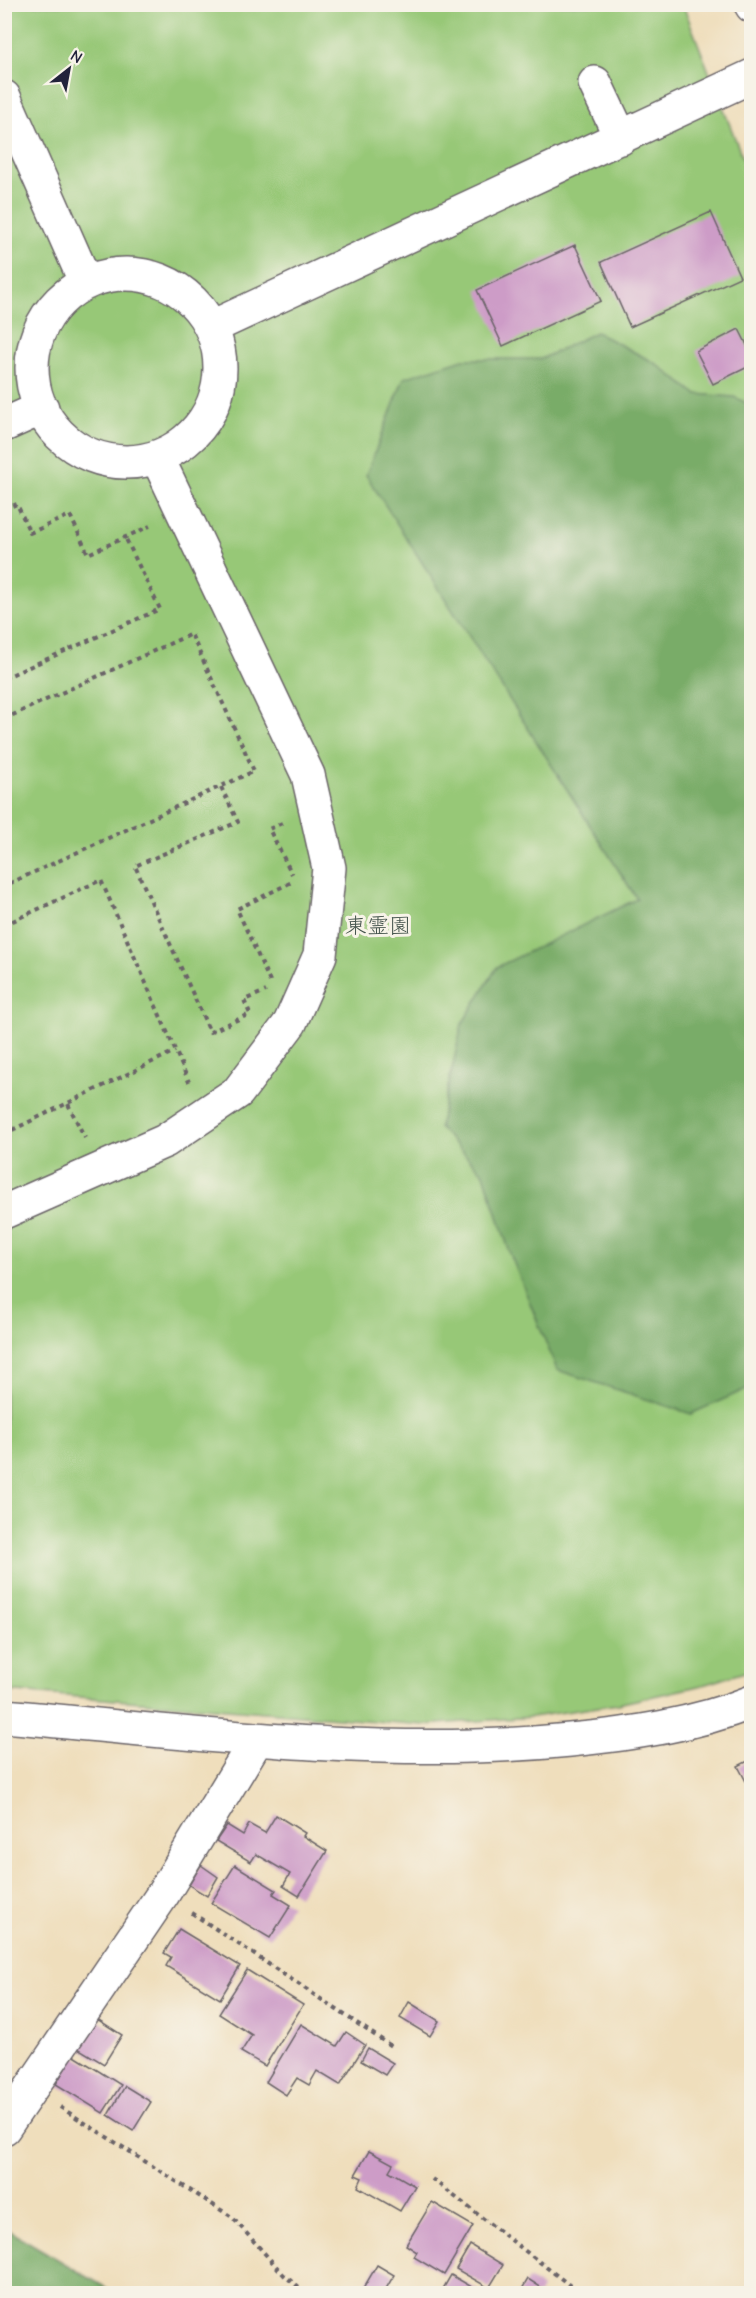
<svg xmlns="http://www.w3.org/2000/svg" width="756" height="2298" font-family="'Comic Neue','Klee One',sans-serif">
  <rect width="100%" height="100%" fill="#f7f3e8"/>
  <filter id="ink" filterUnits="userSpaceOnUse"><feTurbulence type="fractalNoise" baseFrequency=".0167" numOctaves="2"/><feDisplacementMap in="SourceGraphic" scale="12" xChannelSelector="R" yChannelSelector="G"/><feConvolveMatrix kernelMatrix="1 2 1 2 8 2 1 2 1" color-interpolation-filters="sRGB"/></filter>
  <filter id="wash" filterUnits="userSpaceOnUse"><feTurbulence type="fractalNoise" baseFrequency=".008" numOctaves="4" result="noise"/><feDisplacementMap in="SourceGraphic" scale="24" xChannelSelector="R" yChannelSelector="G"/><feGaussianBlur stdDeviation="1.35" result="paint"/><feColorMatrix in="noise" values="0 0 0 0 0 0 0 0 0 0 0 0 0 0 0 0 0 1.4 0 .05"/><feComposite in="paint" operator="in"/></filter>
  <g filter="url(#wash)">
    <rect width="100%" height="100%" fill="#efdebc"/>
    <!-- green -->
    <path fill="#97c877" stroke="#5c7559" stroke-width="1.5" d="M4,5H683L752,182L751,1670L703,1685L618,1704L532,1717L424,1725L5,1691Z"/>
    <!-- forest -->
    <path fill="#79ac68" stroke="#4e6752" stroke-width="1.5" d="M596,332L655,363L696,394L734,397L751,405V1387L691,1414L557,1370L511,1256L484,1174L439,1128L462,1024L497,967L637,899L366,475L404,378L463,359H541Z
      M4,2228H5L115,2293H5Z"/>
    <g id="blocks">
      <!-- building -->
      <path fill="#cd9cc7" d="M711,212L740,277L630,327L601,262Z
        M575,245L601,301L503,346L477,290Z
        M739,329L752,355V365L713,384L696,351Z
        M752,1759V1793L738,1766Z
        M276,1815L305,1833L303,1836L327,1851L299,1896L283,1886L290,1874L256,1854L251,1862L216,1841L227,1825L243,1835L249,1824L265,1833Z
        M201,1865L218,1877L207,1896L189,1885Z
        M235,1865L276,1890L273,1894L291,1905L270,1938L211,1903Z
        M179,1929L240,1966L220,1999L166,1966L171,1957L164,1953Z
        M247,1970L303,2005L265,2066L241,2052L252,2035L219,2014Z
        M409,2002L439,2021L430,2036L400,2018Z
        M94,2017L122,2035L104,2064L76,2047Z
        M301,2024L337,2046L346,2032L365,2045L340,2085L317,2071L309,2085L297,2078L286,2095L266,2082Z
        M368,2048L393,2063L385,2075L361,2061Z
        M73,2055L121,2085L103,2113L56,2084Z
        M125,2086L151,2102L133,2131L108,2115Z
        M369,2151L393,2164L389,2171L415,2186L400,2211L358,2187L362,2178L355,2175Z
        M432,2202L473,2226L444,2275L414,2257L417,2252L406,2245Z
        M470,2245L503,2265L489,2288L456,2269Z
        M377,2265L394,2275L383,2294H360Z
        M451,2275L484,2294H440Z
        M528,2279L542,2288L539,2294H519Z"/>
    </g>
  </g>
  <g filter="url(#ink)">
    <use href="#blocks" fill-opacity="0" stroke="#6a6468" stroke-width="1.5"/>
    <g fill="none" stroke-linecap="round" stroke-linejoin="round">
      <defs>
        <path id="minor" d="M751,4L752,6
          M595,83L621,138
          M4,97L86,283
          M32 368a94 94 0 1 1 188 0a94 94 0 1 1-188 0Z
          M212,327L752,76
          M4,425L42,408
          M4,1212L165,1141L238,1092L290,1023L320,955L329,868L308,775L157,457
          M4,1716C192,1733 382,1759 570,1740C631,1734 694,1725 752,1702
          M4,2128L163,1894L257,1739"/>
      </defs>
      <!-- minor casing -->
      <use href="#minor" stroke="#6a6468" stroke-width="36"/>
      <!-- path -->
      <path stroke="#6a6468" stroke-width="4" stroke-dasharray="4.5 4.5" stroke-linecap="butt" d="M4,509L17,504L30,533L70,515L88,554L150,526
        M4,678L160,609L125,537
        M4,719L191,634L254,771L4,886
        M221,787L238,822L135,866L210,1032L250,1014L244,1000L266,991
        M282,823L269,829L292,874
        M4,925L101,880L189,1082
        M270,982L237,909L292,882
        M68,1104L85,1138
        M4,1134L175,1051
        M192,1913L391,2046
        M60,2107L232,2217L284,2275L306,2294
        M432,2179L581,2294"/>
      <!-- minor -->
      <use href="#minor" stroke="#fff" stroke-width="33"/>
    </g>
  </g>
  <g text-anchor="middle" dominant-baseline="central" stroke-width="6" stroke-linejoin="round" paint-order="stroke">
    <!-- park labels -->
    <g font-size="22" fill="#45544d" stroke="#f7f3e8">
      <text x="378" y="926">東霊園</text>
    </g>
  </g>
  <!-- margin -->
  <rect width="756" height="2298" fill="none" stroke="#f7f3e8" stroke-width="24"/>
  <!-- north arrow -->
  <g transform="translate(69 69) rotate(31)" stroke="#f7f3e8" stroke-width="4.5" paint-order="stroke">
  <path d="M0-4.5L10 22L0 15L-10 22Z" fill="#22223b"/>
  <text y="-9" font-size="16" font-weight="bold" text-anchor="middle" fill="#22223b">N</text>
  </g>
</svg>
